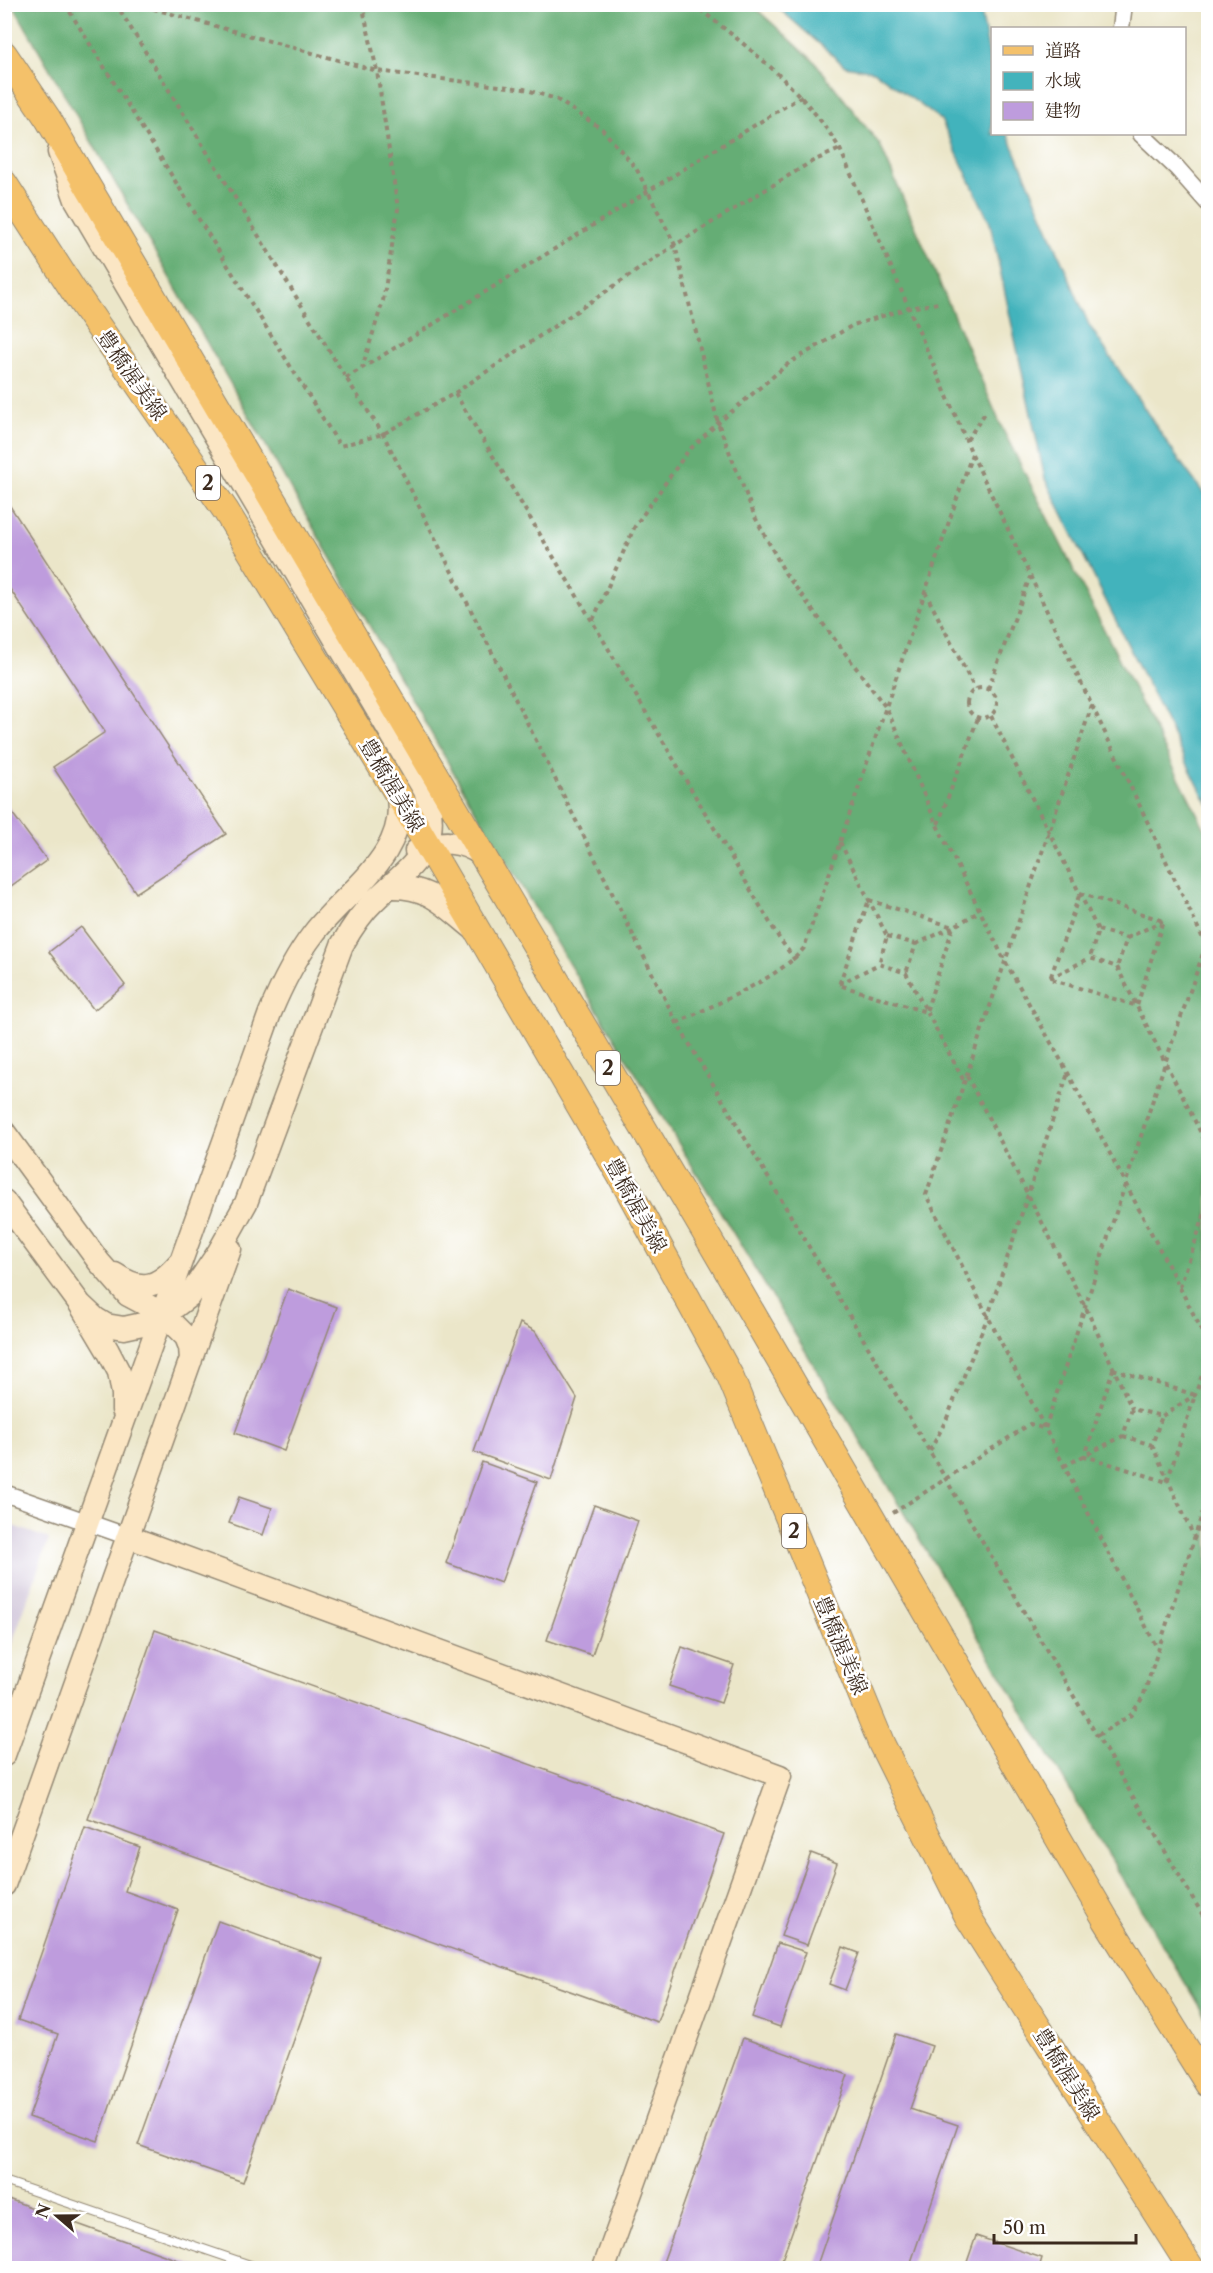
<svg xmlns="http://www.w3.org/2000/svg" width="1213" height="2273" font-family="'Libre Caslon Text','Noto Serif JP',serif">
  <rect width="100%" height="100%" fill="#fff"/>
  <filter id="ink" filterUnits="userSpaceOnUse"><feTurbulence type="fractalNoise" baseFrequency=".0167" numOctaves="2"/><feDisplacementMap in="SourceGraphic" scale="12" xChannelSelector="R" yChannelSelector="G"/><feConvolveMatrix kernelMatrix="1 2 1 2 8 2 1 2 1" color-interpolation-filters="sRGB"/></filter>
  <filter id="wash" filterUnits="userSpaceOnUse"><feTurbulence type="fractalNoise" baseFrequency=".008" numOctaves="4" result="noise"/><feDisplacementMap in="SourceGraphic" scale="24" xChannelSelector="R" yChannelSelector="G"/><feGaussianBlur stdDeviation="1.35" result="paint"/><feColorMatrix in="noise" values="0 0 0 0 0 0 0 0 0 0 0 0 0 0 0 0 0 1.4 0 .05"/><feComposite in="paint" operator="in"/></filter>
  <g filter="url(#wash)">
    <rect width="100%" height="100%" fill="#ebe6c9"/>
    <!-- industrial -->
    <path fill="#cbbfd5" d="M5,1523L49,1539L5,1663L4,1523Z"/>
    <!-- forest -->
    <path fill="#65ad74" stroke="#506c49" stroke-width="1.5" d="M13,5H752L815,62L880,145L1003,430L1208,835V2021L881,1475L481,820Z"/>
    <!-- water -->
    <path fill="#43b3bc" stroke="#3f6e6d" stroke-width="1.5" d="M775,5H980L992,72V134H1008L1089,325L1176,456L1208,499V805L1045,479L990,223L941,120L874,71L845,66Z"/>
    <g id="blocks">
      <!-- building -->
      <path fill="#be9cdd" d="M4,497L226,834L136,893L53,767L105,732L4,580Z
        M4,802L47,860L4,891Z
        M81,927L125,985L94,1010L49,952Z
        M288,1289L337,1307L284,1451L235,1433Z
        M520,1323L535,1331L577,1398L551,1480L474,1452Z
        M482,1462L537,1482L501,1583L446,1563Z
        M239,1497L272,1508L263,1535L229,1523Z
        M594,1505L638,1521L592,1655L547,1640Z
        M155,1630L724,1834L657,2022L88,1819Z
        M682,1647L734,1665L721,1703L669,1686Z
        M85,1827L140,1847L125,1891L178,1910L98,2141L29,2117L58,2034L18,2020Z
        M811,1853L837,1863L807,1945L781,1936Z
        M218,1921L323,1959L243,2182L138,2145Z
        M778,1943L806,1952L780,2027L752,2017Z
        M843,1947L859,1953L845,1990L829,1984Z
        M896,2034L932,2046L910,2109L958,2125L909,2268H816Z
        M743,2038L848,2075L779,2268H661Z
        M8,2199L200,2268H4V2210Z
        M976,2236L1042,2258L1039,2268H965Z"/>
    </g>
  </g>
  <g filter="url(#ink)">
    <use href="#blocks" fill-opacity="0" stroke="#938874" stroke-width="1.5"/>
    <g fill="none" stroke-linecap="round" stroke-linejoin="round">
      <defs>
        <path id="lane" d="M4,2181L259,2268"/>
        <path id="street" d="M1121,28L1124,4
          M1141,134L1177,168L1208,203
          M4,1493L129,1537"/>
        <path id="secondary" d="M59,152L76,200L425,791C445,848 411,865 375,900C361,913 351,929 342,945L246,1203L218,1253L189,1296L176,1306L147,1323L124,1328L106,1325L96,1319L80,1304
          M416,851C440,839 461,840 482,855
          M389,887C429,885 445,906 474,929
          M4,1132L99,1262L128,1295L162,1313L186,1337L190,1347L191,1360
          M4,1201L80,1304L108,1351L119,1372L123,1394V1410
          M115,1274C143,1293 158,1287 179,1263
          M129,1537L780,1776L604,2268
          M4,1755L270,1013C282,984 295,958 314,933C346,891 411,853 397,793
          M4,1885L230,1249"/>
        <path id="primary" d="M4,54L48,119L703,1229L1106,1920L1208,2084
          M4,183L73,290L226,511L397,793L624,1182L730,1376L882,1745L968,1917L1191,2268"/>
      </defs>
      <!-- lane casing -->
      <use href="#lane" stroke="#938874" stroke-width="10"/>
      <!-- street casing -->
      <use href="#street" stroke="#938874" stroke-width="19"/>
      <!-- secondary casing -->
      <use href="#secondary" stroke="#938874" stroke-width="25"/>
      <!-- primary casing -->
      <use href="#primary" stroke="#938874" stroke-width="28"/>
      <!-- path -->
      <path stroke="#938874" stroke-width="4" stroke-dasharray="4.5 4.5" stroke-linecap="butt" d="M65,4L340,446L383,434L455,393L675,245L811,162L840,149
        M116,4L346,378L383,434L677,1023L1208,1924
        M136,4L377,71L524,89L556,99L602,129L636,168L675,245L718,423L755,517L785,573L887,709L937,825L1005,961L1068,1073L1208,1342
        M362,4L377,71L398,209L383,301L362,368
        M693,4C748,47 803,88 840,149L972,454L1208,949
        M346,378L802,96
        M455,393L592,621L779,938L795,960
        M967,440L985,413
        M925,592L975,689
        M593,620L635,526L688,451L718,423L789,363L853,325L909,308L938,303
        M967 703a15 15 0 1 1 30 0a15 15 0 1 1-30 0Z
        M988,689L1030,577
        M1092,705L926,1195L1158,1650
        M991,716L1098,930L1090,958L1117,967L1208,1147
        M938,824L978,718
        M840,842L887,936L879,964L906,973L964,1081
        M1080,893L1163,921L1137,1006L1050,979Z
        M869,900L953,927L926,1012L839,985Z
        M1098,930L1127,938L1117,967
        M887,936L916,944L906,973
        M1127,938L1163,921
        M916,944L953,927L980,911
        M1050,978L1090,958
        M839,984L879,964
        M677,1023C714,1004 779,979 804,948L972,454
        M967,1076L1086,1308L1132,1409
        M1180,1287L1208,1204
        M1113,1369L1195,1395L1167,1482L1085,1456Z
        M1123,1436L1152,1445L1162,1416
        M1152,1445L1194,1537
        M930,1451L947,1418L988,1316L1068,1073
        M1064,1466L1123,1436L1132,1409L1162,1416L1195,1395L1208,1359
        M893,1513L1030,1424L1045,1429L1165,1063L1206,945
        M1098,1735L1131,1715L1143,1697L1208,1496"/>
      <!-- lane -->
      <use href="#lane" stroke="#fff" stroke-width="8"/>
      <!-- street -->
      <use href="#street" stroke="#fff" stroke-width="16"/>
      <!-- secondary -->
      <use href="#secondary" stroke="#fbe6c4" stroke-width="22"/>
      <!-- primary -->
      <use href="#primary" stroke="#f4c16b" stroke-width="26"/>
    </g>
  </g>
  <g text-anchor="middle" dominant-baseline="central" stroke-width="5" stroke-linejoin="round" paint-order="stroke">
    <!-- shield labels -->
    <g fill="#fff" stroke="#766a62" stroke-width="1.5">
      <rect x="196" y="466" width="24" height="34" rx="4.5"/>
      <rect x="596" y="1051" width="24" height="34" rx="4.5"/>
      <rect x="782" y="1514" width="24" height="34" rx="4.5"/>
    </g>
    <g font-size="20" font-weight="bold" fill="#3b2a1e">
      <text x="208" y="483">2</text>
      <text x="608" y="1068">2</text>
      <text x="794" y="1531">2</text>
    </g>
    <!-- street labels -->
    <g font-size="21" fill="#3b2a1e" stroke="#fff">
      <text transform="translate(132 375) rotate(55)">豊橋渥美線</text>
      <text transform="translate(392 785) rotate(59)">豊橋渥美線</text>
      <text transform="translate(636 1205) rotate(61)">豊橋渥美線</text>
      <text transform="translate(841 1645) rotate(67)">豊橋渥美線</text>
      <text transform="translate(1067 2074) rotate(58)">豊橋渥美線</text>
    </g>
  </g>
  <!-- margin -->
  <rect width="1213" height="2273" fill="none" stroke="#fff" stroke-width="24"/>
  <!-- legend -->
  <rect x="991" y="27" width="195" height="108" fill="#ffffff" stroke="#b1aaa5" stroke-width="1.5"/>
  <rect x="1003" y="46" width="30" height="9" fill="#f4c16b" stroke="#b1aaa5" stroke-width="1.5"/>
  <text x="1045" y="57" font-size="18" fill="#3b2a1e">道路</text>
  <rect x="1003" y="72" width="30" height="18" fill="#43b3bc" stroke="#b1aaa5" stroke-width="1.5"/>
  <text x="1045" y="87" font-size="18" fill="#3b2a1e">水域</text>
  <rect x="1003" y="102" width="30" height="18" fill="#be9cdd" stroke="#b1aaa5" stroke-width="1.5"/>
  <text x="1045" y="117" font-size="18" fill="#3b2a1e">建物</text>
  <!-- north arrow -->
  <g transform="translate(57 2216) rotate(290)" stroke="#ffffff" stroke-width="4.5" paint-order="stroke">
  <path d="M0-4.5L10 22L0 15L-10 22Z" fill="#3b2a1e"/>
  <text y="-9" font-size="16" font-weight="bold" text-anchor="middle" fill="#3b2a1e">N</text>
  </g>
  <!-- scale -->
  <path d="M994 2234v9h142v-9" fill="none" stroke="#3b2a1e" stroke-width="3"/>
  <text x="1003" y="2234" font-size="18" fill="#3b2a1e" stroke="#ffffff" stroke-width="4.5" paint-order="stroke">50 m</text>
</svg>
